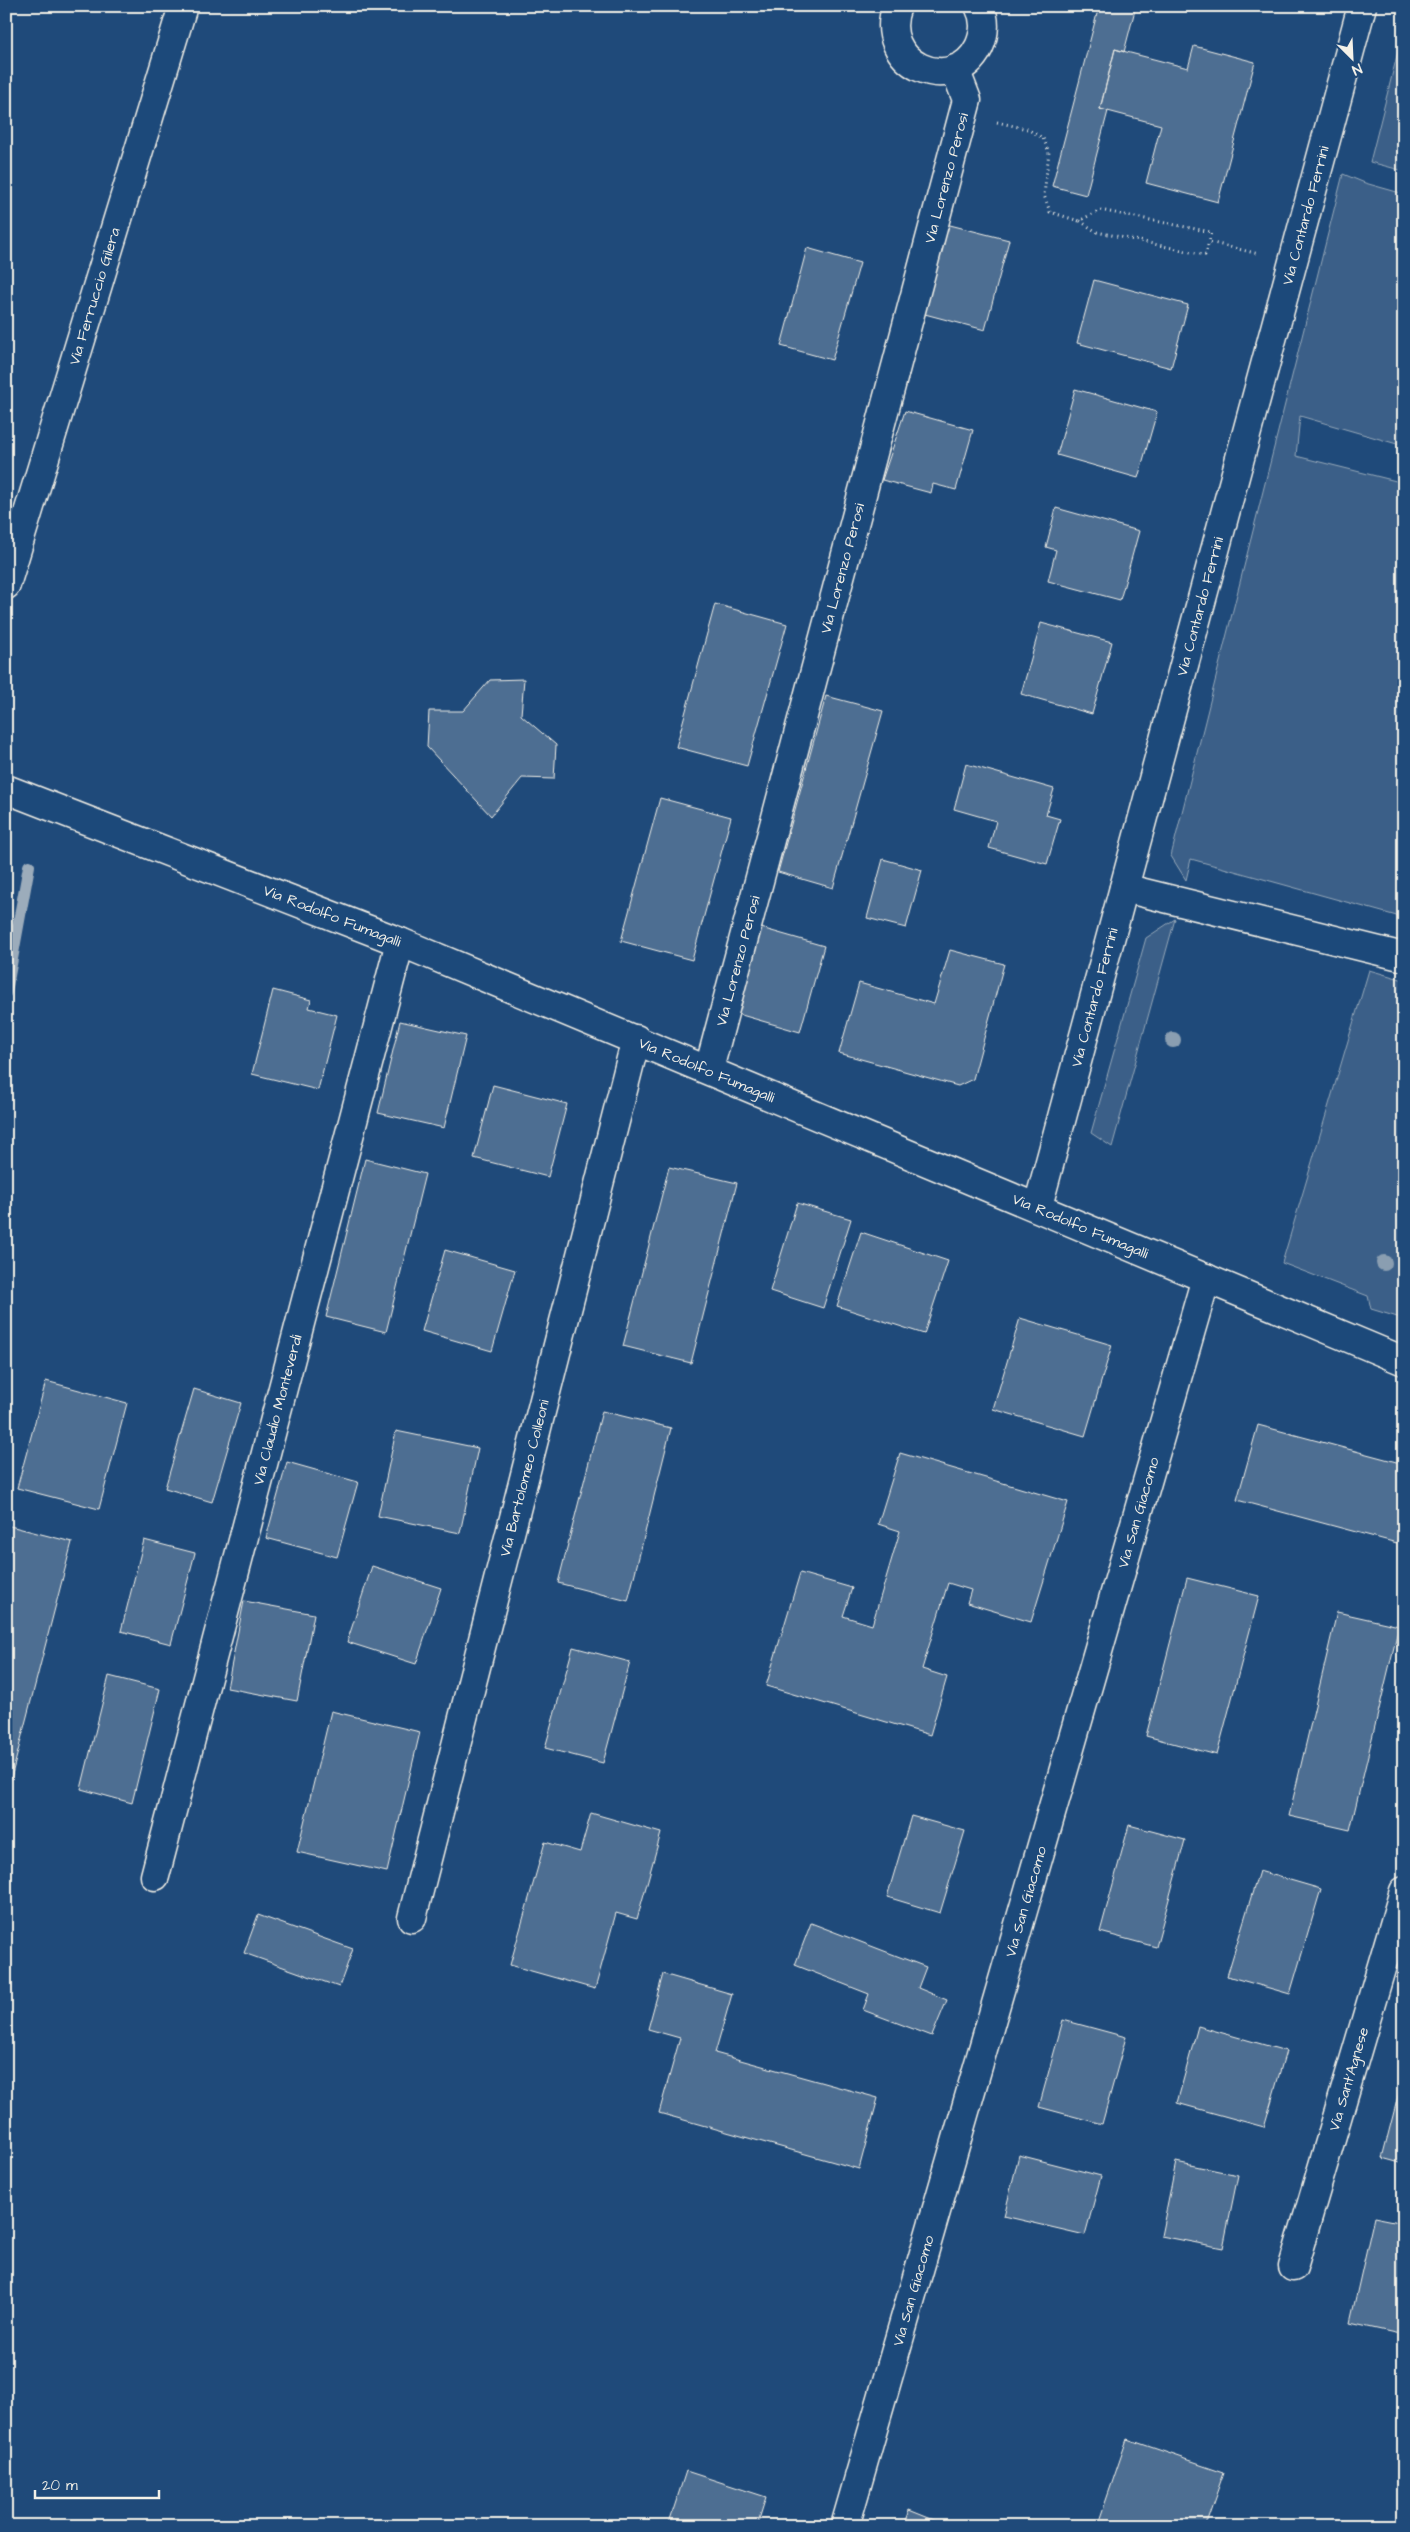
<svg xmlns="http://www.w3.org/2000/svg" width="1410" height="2532" font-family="'Architects Daughter',sans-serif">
  <rect width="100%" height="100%" fill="#1f4a7a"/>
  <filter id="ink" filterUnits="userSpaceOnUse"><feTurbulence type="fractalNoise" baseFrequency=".02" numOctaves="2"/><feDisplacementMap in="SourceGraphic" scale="10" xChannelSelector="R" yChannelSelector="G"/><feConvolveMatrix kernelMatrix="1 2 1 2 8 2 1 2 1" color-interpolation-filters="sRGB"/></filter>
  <g filter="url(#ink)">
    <!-- green -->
    <path fill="#3a5f88" stroke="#97a8b8" d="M1404,28V171L1370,162Z
      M1343,174L1365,183L1404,194V446L1300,416L1296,456L1404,483V918L1191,859L1186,880L1171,856Z
      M1175,919L1112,1147L1091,1133L1146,938Z
      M1369,970L1404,980V1319L1371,1309L1368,1296L1282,1263Z"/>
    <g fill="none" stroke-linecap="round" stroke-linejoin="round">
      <!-- stream -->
      <path stroke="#9cacbb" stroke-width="12" d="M6,992L29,866"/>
    </g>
    <!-- building -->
    <path fill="#4d6e92" stroke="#f4f1e8" d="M1099,6H1136L1124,52L1115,49L1100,109L1108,111L1086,195L1052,186Z
      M1194,46L1255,62L1218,202L1146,183L1161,125L1100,109L1115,49L1188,68Z
      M946,224L1009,240L985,330L921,313Z
      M807,248L860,263L832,360L781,346Z
      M1094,280L1188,305L1171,368L1077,343Z
      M1075,389L1157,412L1138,478L1057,455Z
      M905,411L973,430L956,490L933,484L931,493L882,480Z
      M1056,508L1139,531L1120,600L1048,581L1056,550L1046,547Z
      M715,604L787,624L747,766L676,747Z
      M1041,623L1112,642L1092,714L1021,694Z
      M524,679L521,715L556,745L554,779L522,778L491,816L427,747L429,711H463L490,680Z
      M826,696L883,711L833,888L778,872Z
      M966,764L1054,789L1046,815L1060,819L1047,864L989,848L996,821L954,809Z
      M660,798L731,817L692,960L621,941Z
      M883,859L922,870L906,928L867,918Z
      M761,928L824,946L800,1032L738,1014Z
      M950,950L1004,964L973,1079L958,1086L839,1053L859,983L934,1004Z
      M273,990L311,1000L309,1008L337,1015L318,1090L252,1074Z
      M400,1021L466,1036L444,1128L378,1113Z
      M493,1085L567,1104L548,1177L474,1158Z
      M365,1159L425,1174L386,1332L326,1317Z
      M669,1167L737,1183L691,1363L623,1346Z
      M797,1203L851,1219L823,1308L770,1291Z
      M861,1232L948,1261L924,1334L837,1306Z
      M445,1250L515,1270L492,1351L422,1331Z
      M1020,1318L1112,1345L1085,1436L993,1409Z
      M46,1381L127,1403L99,1509L17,1488Z
      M194,1389L241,1403L212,1502L165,1488Z
      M602,1411L671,1428L628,1601L558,1583Z
      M1258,1425L1404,1464V1518L1397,1543L1237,1500Z
      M396,1431L478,1448L460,1533L378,1516Z
      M900,1453L1068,1502L1031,1622L967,1603L971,1590L948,1583L922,1669L947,1677L930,1735L766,1686L800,1573L852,1588L843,1616L872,1625L900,1531L878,1524Z
      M287,1462L358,1482L337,1557L266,1538Z
      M6,1525L72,1542L9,1786L6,1785Z
      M144,1540L195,1553L171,1644L121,1631Z
      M372,1566L441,1588L416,1664L347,1642Z
      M1187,1578L1259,1596L1217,1755L1146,1736Z
      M244,1601L314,1614L297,1701L227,1688Z
      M1337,1612L1399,1626L1350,1830L1289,1816Z
      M573,1647L630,1662L603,1763L545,1748Z
      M109,1676L160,1689L132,1803L81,1789Z
      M331,1711L420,1732L387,1872L297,1852Z
      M591,1813L661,1833L637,1919L616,1913L595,1989L510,1965L545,1842L580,1852Z
      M911,1816L965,1831L940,1913L887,1897Z
      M1129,1825L1185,1840L1156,1947L1100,1932Z
      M1259,1871L1321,1889L1290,1994L1227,1976Z
      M258,1915L353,1949L339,1987L244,1953Z
      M811,1923L926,1967L918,1988L947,2000L932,2036L863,2010L869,1994L795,1965Z
      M663,1974L732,1994L715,2053L878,2098L859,2169L659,2113L680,2038L648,2029Z
      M1063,2020L1126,2037L1102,2124L1039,2107Z
      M1198,2026L1286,2051L1264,2127L1177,2103Z
      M1404,2073V2164L1382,2158Z
      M1019,2155L1101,2176L1085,2235L1004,2216Z
      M1176,2162L1238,2175L1223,2248L1161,2236Z
      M1374,2217L1404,2223V2335L1350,2323Z
      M1127,2439L1224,2472L1205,2526H1112L1099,2521Z
      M686,2471L766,2497L757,2526H668Z
      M909,2510L949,2526H903Z"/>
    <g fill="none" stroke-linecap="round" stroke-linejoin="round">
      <defs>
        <g id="minor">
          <path d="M897,6C875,63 953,99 979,47C985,34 986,19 979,6"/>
          <path id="s1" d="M6,789L400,942L1404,1361"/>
          <path d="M1124,888L1404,957"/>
          <path id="s2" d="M709,1069L967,100L955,69"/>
          <path id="s3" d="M1038,1206L1362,6"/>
          <path id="s4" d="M155,1876L400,942"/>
          <path id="s5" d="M412,1918L636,1039"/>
          <path id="s6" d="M1293,2267L1404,1891"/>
          <path id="s7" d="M845,2526L1206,1278"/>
        </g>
        <g id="major">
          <path id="s8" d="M6,585L183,6"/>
        </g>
      </defs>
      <!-- minor casing -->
      <use href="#minor" stroke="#f4f1e8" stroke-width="31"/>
      <!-- major casing -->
      <use href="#major" stroke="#f4f1e8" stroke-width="31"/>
      <!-- path -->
      <path stroke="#f4f1e8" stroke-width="3" stroke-dasharray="1 4" stroke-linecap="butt" d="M997,122L1027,129L1043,138L1049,152L1044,195L1050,212L1079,221L1100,210L1211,232L1209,242L1259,254
        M1080,221L1097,232L1205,255L1209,242"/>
      <!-- minor -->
      <use href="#minor" stroke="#1f4a7a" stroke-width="28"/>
      <!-- major -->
      <use href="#major" stroke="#1f4a7a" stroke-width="28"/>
    </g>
    <!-- trees -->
    <g fill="#8a9eb1">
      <circle cx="1173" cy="1040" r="8"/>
      <circle cx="1384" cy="1263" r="8"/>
    </g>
  </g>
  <g text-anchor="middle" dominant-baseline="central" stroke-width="4.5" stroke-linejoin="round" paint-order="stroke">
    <!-- street labels -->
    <g font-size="15" fill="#f4f1e8" stroke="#1f4a7a">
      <text stroke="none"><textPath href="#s2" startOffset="922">Via Lorenzo Perosi</textPath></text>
      <text stroke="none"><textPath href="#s3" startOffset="1026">Via Contardo Ferrini</textPath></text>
      <text stroke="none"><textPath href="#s8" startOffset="302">Via Ferruccio Gilera</textPath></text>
      <text stroke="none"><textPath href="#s2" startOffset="518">Via Lorenzo Perosi</textPath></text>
      <text stroke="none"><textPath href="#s3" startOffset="621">Via Contardo Ferrini</textPath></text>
      <text stroke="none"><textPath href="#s1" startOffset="350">Via Rodolfo Fumagalli</textPath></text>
      <text stroke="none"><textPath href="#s2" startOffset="112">Via Lorenzo Perosi</textPath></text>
      <text stroke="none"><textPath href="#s3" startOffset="216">Via Contardo Ferrini</textPath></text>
      <text stroke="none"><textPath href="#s1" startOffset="755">Via Rodolfo Fumagalli</textPath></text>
      <text stroke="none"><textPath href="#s1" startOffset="1160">Via Rodolfo Fumagalli</textPath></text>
      <text stroke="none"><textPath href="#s4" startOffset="482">Via Claudio Monteverdi</textPath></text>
      <text stroke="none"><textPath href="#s5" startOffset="454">Via Bartolomeo Colleoni</textPath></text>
      <text stroke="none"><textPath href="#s7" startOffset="1055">Via San Giacomo</textPath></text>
      <text stroke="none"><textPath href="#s7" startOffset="650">Via San Giacomo</textPath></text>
      <text stroke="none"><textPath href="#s6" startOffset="196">Via Sant'Agnese</textPath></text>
      <text stroke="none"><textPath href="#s7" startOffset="245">Via San Giacomo</textPath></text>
    </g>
  </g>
  <!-- margin -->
  <rect width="1410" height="2532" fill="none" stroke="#1f4a7a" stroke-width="25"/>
  <rect x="12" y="12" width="1385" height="2507" fill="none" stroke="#f4f1e8" stroke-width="2" filter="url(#ink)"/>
  <!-- north arrow -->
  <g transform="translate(1352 58) rotate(156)" stroke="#1f4a7a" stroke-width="4" paint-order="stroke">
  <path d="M0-4L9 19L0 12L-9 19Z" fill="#f4f1e8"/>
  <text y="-8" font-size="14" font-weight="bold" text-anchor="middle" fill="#f4f1e8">N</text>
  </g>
  <!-- scale -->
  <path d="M35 2490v8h124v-8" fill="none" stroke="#f4f1e8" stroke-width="2.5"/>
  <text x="42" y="2490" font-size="15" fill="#f4f1e8" stroke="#1f4a7a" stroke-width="4" paint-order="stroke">20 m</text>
</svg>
